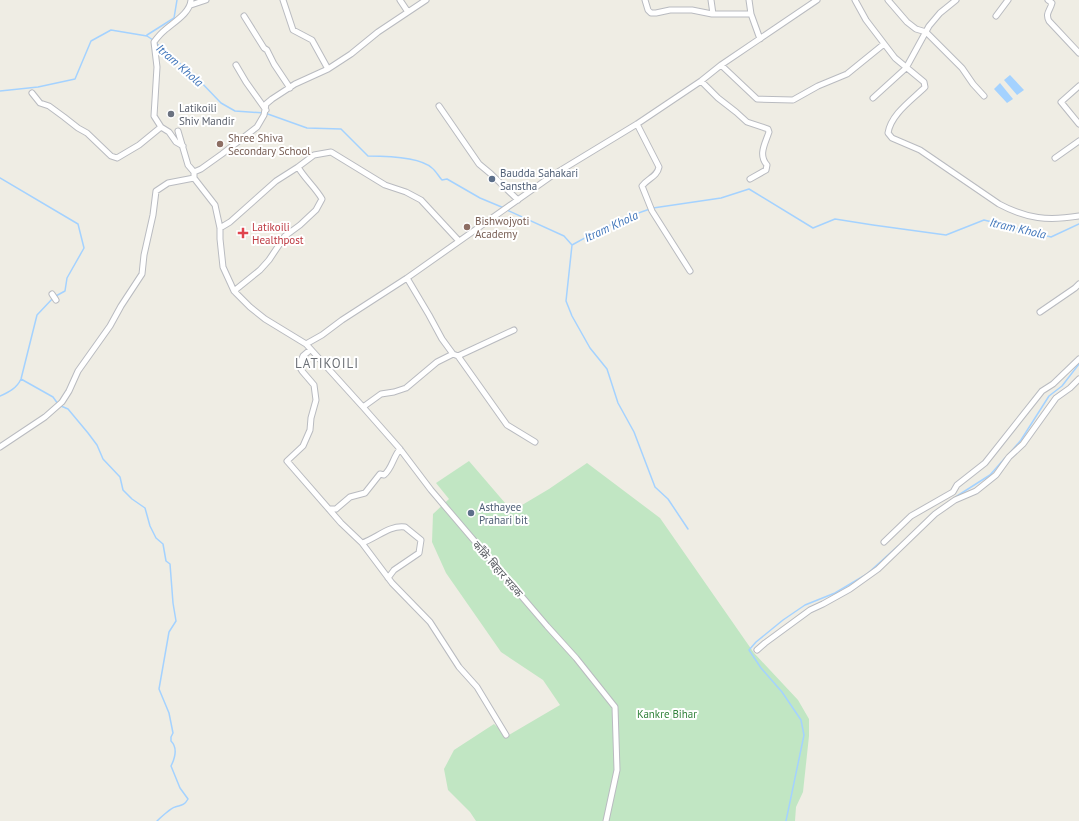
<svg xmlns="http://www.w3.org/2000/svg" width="1079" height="821" font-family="'PT Sans','Noto Sans Devanagari',sans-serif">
  <rect width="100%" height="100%" fill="#efede4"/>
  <!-- green -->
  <path fill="#c1e6c3" d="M469,461L512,511L549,489L587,463L660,518L754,653L798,700L809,719V736L803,792L796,807L795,821H476L470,812L448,790L444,769L454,750L494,724L507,736L560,705L543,680L501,652L446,573L432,542L433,514L449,499L436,483Z"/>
  <!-- water -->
  <path fill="#a4d2ff" d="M1010,75L1024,90L1017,95L1004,80Z
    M1000,83L1013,99L1007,103L994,89Z"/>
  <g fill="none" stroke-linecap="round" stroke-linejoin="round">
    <!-- stream -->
    <path stroke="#a4d2ff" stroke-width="1.5" d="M147,35L174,18L177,0
      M156,43L197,78L221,103L235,111L265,113L307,128L341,129L368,156C385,156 420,157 432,168C436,171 439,177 442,180L447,179L480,198L504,208
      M0,91L38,87L75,79L91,41L111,30L147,36L153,40
      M0,178L78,224L84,248L67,278L65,291L54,297L37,315L21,379C17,388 9,392 0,396
      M653,208L721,198L749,189L813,228L835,219L873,225L946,235L984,220L1051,237L1079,224
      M507,210L564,236L572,245C597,231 622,218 650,209
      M572,245L566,301L572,316L590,348L607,369L618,403L634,432L655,487L668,499L688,529
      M21,379L53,397L58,404
      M61,406L68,409L88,433L97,445L103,459L120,477L123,490L132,499L145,508L150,526L156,538L163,544L166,561L170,564L173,603L176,621L169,632L159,689L169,713L173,733L171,737V741C178,748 175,758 171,766L180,788L188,799C184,806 181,805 175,807C171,808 160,818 157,821
      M1009,454L1021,440L1049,396L1062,386L1079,364
      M957,496L990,475L1005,458
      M936,511L947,503
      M786,821L804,735L801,720L782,692L761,668L749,650L756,642L783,620L805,605L835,593L867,574L898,546"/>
    <defs>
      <path id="minor" d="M283,0L293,30L312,40L328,69
        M400,0L408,12
        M645,0L648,10L651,13H656L670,10H692L712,14H751
        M711,0L713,14
        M749,0L751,14L760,39
        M855,0L866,20L895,58L924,82L925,87C912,100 891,114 888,133L892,138L920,150L999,204C1027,219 1048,221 1079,216
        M888,0L907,22L916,29L926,32L962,68L973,84L984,96
        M1048,0L1052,3C1050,11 1045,13 1049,21L1079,53
        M191,5L206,0
        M244,16L264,48L267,50L274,64L290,88
        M996,16L1008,0
        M236,65L246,82L266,110
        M721,65L757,99L793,100L818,86L847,74L884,44
        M701,81L718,98L736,112L747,122L768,129L769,132C765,144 758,155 767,165L766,170L750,179
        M1079,86L1061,102L1079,124
        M32,93L40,103L49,106L64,117L78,128L87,133L111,156L117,158L139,145L161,127
        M873,98L906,68L929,26L940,13L956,0
        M439,106L479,164L491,174L518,200
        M637,124L659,167C657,177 648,178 642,186L652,211L690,271
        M178,131L188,165L194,172V178L215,205L220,228V239L223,267L234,291L250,307L265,319L306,344L363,407L400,449L431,490L547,626L576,658L615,707L617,770L606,821
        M183,146L176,142L169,132L161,127L154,116L157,67L154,42C157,38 161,33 165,30C174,22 190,13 191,0
        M1055,158L1079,141
        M194,172L201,169L222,154L257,127L264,115L266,104L272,99L295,84L328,69L351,54L378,32L426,0
        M220,228L230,222L276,181L298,167L314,155L331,152L385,185L406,192L421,200L459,241
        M407,278L429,315L442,339L453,354L458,356L463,363L507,425L535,442
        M234,291L260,270L269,260L285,236L300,225L316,210L322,199C315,187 305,179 298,167
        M52,294L56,300
        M1040,312L1075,288L1079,284
        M306,344L322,335L342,320L407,278L553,175L637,124L701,81L721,65L817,0
        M310,350L303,356L299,366L302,371L314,385L316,400L311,418L310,430L303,446L287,461L341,523L362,543L392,583L430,622L459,667L477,687L506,735
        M458,356L514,330
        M363,407L381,394L394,392L406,388L437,362L453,354
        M0,447L45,417L62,402L69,391L78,371L110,326L121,306L142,274L144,255L153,215L156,191L168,183L194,178
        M329,509H336L350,497L365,493L380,474L384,475C392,469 393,457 400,449
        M884,542L911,516L953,492L957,485L985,463L1042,391L1053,384L1079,359
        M362,543C377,538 389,525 405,527L421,540L419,553L394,570L388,578
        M757,650L765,643L810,610L823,604L850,589L878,569L935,514L955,500L976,491L996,475L1009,457L1023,444L1056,398L1070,388L1079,379"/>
    </defs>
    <!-- minor casing -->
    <use href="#minor" stroke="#b9bbc0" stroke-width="7"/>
    <!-- minor -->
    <use href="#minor" stroke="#fff" stroke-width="5"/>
  </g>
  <!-- markers -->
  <circle fill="#6b7280" stroke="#fff" stroke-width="1.5" cx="171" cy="114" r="4"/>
  <g fill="#8d6e63" stroke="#fff" stroke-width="1.5">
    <circle cx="220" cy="144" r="4"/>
    <circle cx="467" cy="227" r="4"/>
  </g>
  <g fill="#5c6f8a" stroke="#fff" stroke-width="1.5">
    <circle cx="492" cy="179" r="4"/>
    <circle cx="471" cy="513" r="4"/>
  </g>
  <path fill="#e0444e" stroke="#fff" stroke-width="1.5" d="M241 227h4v4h4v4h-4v4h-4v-4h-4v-4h4z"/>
  <g text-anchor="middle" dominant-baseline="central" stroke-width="4" stroke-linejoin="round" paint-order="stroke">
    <!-- worship labels -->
    <g font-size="11" fill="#5b616d" stroke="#fff" text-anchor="start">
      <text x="179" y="108">Latikoili<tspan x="179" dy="13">Shiv Mandir</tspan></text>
    </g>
    <!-- education labels -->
    <g font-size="11" fill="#785e54" stroke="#fff" text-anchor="start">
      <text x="228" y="138">Shree Shiva<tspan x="228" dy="13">Secondary School</tspan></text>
      <text x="475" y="221">Bishwojyoti<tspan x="475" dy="13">Academy</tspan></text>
    </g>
    <!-- service labels -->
    <g font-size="11" fill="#4e5e75" stroke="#fff" text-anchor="start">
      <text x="500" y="173">Baudda Sahakari<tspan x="500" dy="13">Sanstha</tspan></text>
      <text x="479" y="507">Asthayee<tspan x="479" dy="13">Prahari bit</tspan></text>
    </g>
    <!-- health labels -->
    <g font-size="11" fill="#be3a42" stroke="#fff" text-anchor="start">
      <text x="252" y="227">Latikoili<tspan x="252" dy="13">Healthpost</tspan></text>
    </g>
    <!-- street labels -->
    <g font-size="11" fill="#5c5f65" stroke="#fff">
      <text transform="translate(498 569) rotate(49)">काँक्रे बिहार सडक</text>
    </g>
    <!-- park labels -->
    <g font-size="11" fill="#34843d" stroke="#fff">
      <text x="667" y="714">Kankre Bihar</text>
    </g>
    <!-- water labels -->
    <g font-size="12" font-style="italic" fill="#4277bb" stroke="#fff">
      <text transform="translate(180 65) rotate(41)">Itram Khola</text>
      <text transform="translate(611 226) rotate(-25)">Itram Khola</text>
      <text transform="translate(1018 228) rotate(13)">Itram Khola</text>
    </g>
    <!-- quarter labels -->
    <g font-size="13" letter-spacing="1" fill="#6d7177" stroke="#fff">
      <text x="327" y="363">LATIKOILI</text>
    </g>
  </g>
</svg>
